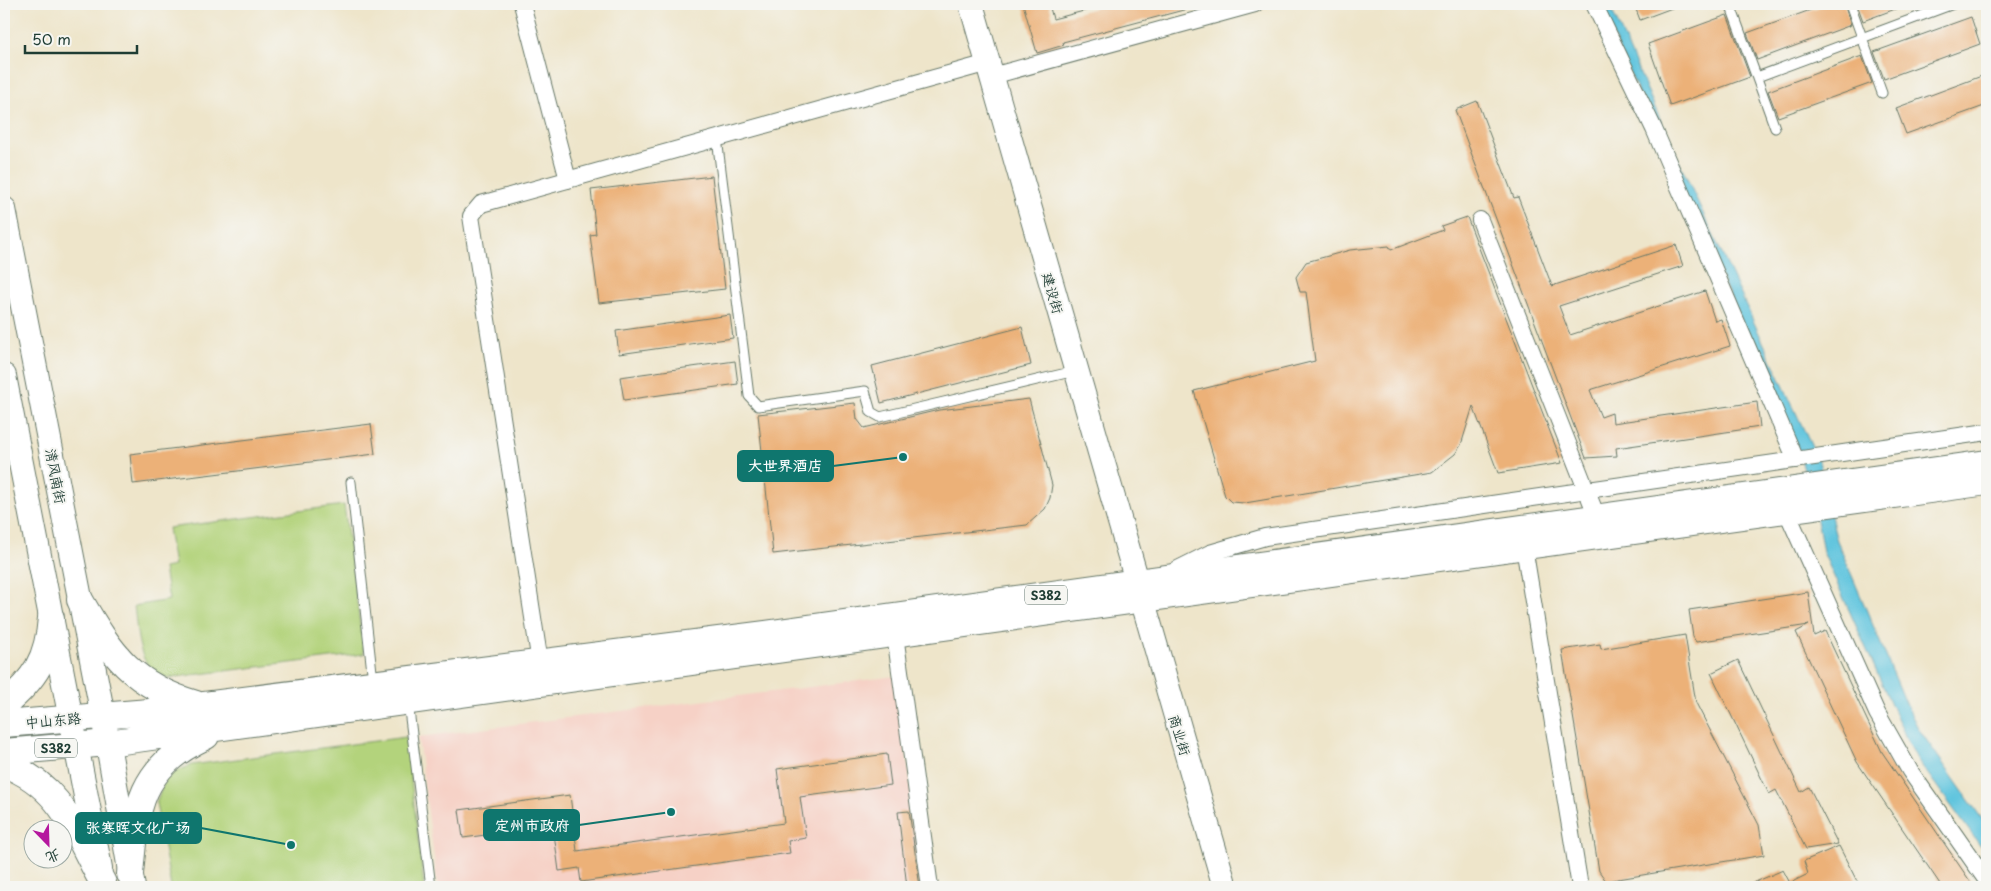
<svg xmlns="http://www.w3.org/2000/svg" width="1991" height="891" font-family="'Playpen Sans','LXGW WenKai TC',sans-serif">
  <rect width="100%" height="100%" fill="#f6f6f2"/>
  <filter id="ink" filterUnits="userSpaceOnUse"><feTurbulence type="fractalNoise" baseFrequency=".02" numOctaves="2"/><feDisplacementMap in="SourceGraphic" scale="10" xChannelSelector="R" yChannelSelector="G"/><feConvolveMatrix kernelMatrix="1 2 1 2 8 2 1 2 1" color-interpolation-filters="sRGB"/></filter>
  <filter id="wash" filterUnits="userSpaceOnUse"><feTurbulence type="fractalNoise" baseFrequency=".0096" numOctaves="4" result="noise"/><feDisplacementMap in="SourceGraphic" scale="20" xChannelSelector="R" yChannelSelector="G"/><feGaussianBlur stdDeviation="1.12" result="paint"/><feColorMatrix in="noise" values="0 0 0 0 0 0 0 0 0 0 0 0 0 0 0 0 0 1.4 0 .05"/><feComposite in="paint" operator="in"/></filter>
  <g filter="url(#wash)">
    <rect width="100%" height="100%" fill="#eee5ca"/>
    <!-- built -->
    <path fill="#f6d1c6" d="M896,676L924,887H438L418,737Z"/>
    <!-- green -->
    <path fill="#b3d37b" stroke="#698858" d="M344,505L364,654L167,678C136,669 138,633 134,606L169,600L164,568L174,566L168,528Z
      M406,737L424,887H171L156,803L165,780L173,773L191,765Z"/>
    <!-- water -->
    <path fill="#60c5de" stroke="#408189" d="M1599,4H1609L1675,153L1811,445L1820,465L1836,538L1908,708L1918,728L1987,826V855L1917,759L1907,740L1823,552L1819,529L1799,451Z"/>
    <g id="blocks">
      <!-- building -->
      <path fill="#ecb178" d="M1023,4H1049L1053,19L1111,4H1191V8L1063,42L1064,45L1037,53Z
        M1634,4H1680V5L1640,20Z
        M1827,4H1844L1851,25L1757,60L1747,33Z
        M1857,4H1905L1906,5L1863,21Z
        M1727,15L1750,77L1670,106L1648,44Z
        M1971,17L1980,44L1884,79L1874,52Z
        M1862,56L1872,83L1778,117L1768,91Z
        M1987,74V105L1906,134L1896,108Z
        M1477,101L1514,198L1518,197L1552,286L1676,245L1683,266L1559,306L1570,335L1705,291L1715,321L1721,319L1730,346L1590,390L1601,417L1612,413L1613,423L1757,402L1760,427L1616,448L1617,456L1586,458L1455,110Z
        M712,176L725,289L599,303L590,235L596,234L591,190Z
        M1467,217L1562,463L1498,473L1473,406L1461,445L1455,454L1432,472L1245,503L1231,502L1225,496L1194,391L1315,361L1306,292H1300L1296,277L1306,262L1350,250L1389,246L1391,250L1443,230L1441,226Z
        M730,315L733,338L619,354L616,331Z
        M1022,327L1031,365L881,403L872,366Z
        M735,361L738,384L624,400L620,377Z
        M1029,399L1052,485L1050,498L1045,509L1027,525L773,554L758,414L855,403L857,419L864,428L939,410Z
        M371,424L375,454L133,484L130,454Z
        M1808,592L1814,636L1825,631L1882,752L1974,887H1942L1857,762L1796,632L1809,625L1696,642L1693,637L1689,610Z
        M1685,635L1696,703L1759,825L1764,855L1606,881L1599,871L1562,650L1600,644L1601,649Z
        M1738,660L1801,792L1809,787L1838,844L1806,849L1776,790L1769,794L1711,673Z
        M887,754L891,785L800,797L806,838L788,841L790,853L581,882L579,868L559,871L553,826L463,838L459,810L570,795L577,851L784,823L777,769Z
        M909,811L920,887H907L898,812Z
        M1839,846L1860,887H1744L1783,870L1790,883L1808,874L1804,861Z"/>
    </g>
  </g>
  <g filter="url(#ink)">
    <use href="#blocks" fill-opacity="0" stroke="#677868" stroke-width="1"/>
    <g fill="none" stroke-linecap="round" stroke-linejoin="round">
      <defs>
        <path id="lane" d="M1730,4L1775,128
          M1850,4L1882,93
          M1757,77L1953,4
          M717,138L749,396L758,406L865,391L871,412L880,417L1075,371
          M351,482L373,681
          M408,702L431,887"/>
        <path id="street" d="M522,4L568,180
          M1594,4L1654,129L1796,460
          M992,76L1255,4
          M1480,220L1597,517
          M1786,510L1877,713L1910,771L1987,881
          M1524,547L1580,887
          M1176,570L1210,553L1265,537L1987,432
          M895,635L930,887
          M540,663L471,216L481,204L988,63"/>
        <path id="secondary" d="M971,4L1225,887
          M4,209L103,716L133,887
          M4,376L100,868"/>
        <path id="primary" d="M80,600C111,654 133,686 196,704
          M4,705C35,679 48,659 51,618
          M4,724L149,712L766,634L1987,463
          M4,752L108,743L1987,482
          M4,764C63,786 75,833 103,883
          M130,874C136,806 139,768 206,736"/>
      </defs>
      <!-- lane casing -->
      <use href="#lane" stroke="#677868" stroke-width="11"/>
      <!-- street casing -->
      <use href="#street" stroke="#677868" stroke-width="18"/>
      <!-- secondary casing -->
      <use href="#secondary" stroke="#677868" stroke-width="26"/>
      <!-- primary casing -->
      <use href="#primary" stroke="#677868" stroke-width="28"/>
      <!-- lane -->
      <use href="#lane" stroke="#fff" stroke-width="9"/>
      <!-- street -->
      <use href="#street" stroke="#fff" stroke-width="16"/>
      <!-- secondary -->
      <use href="#secondary" stroke="#fff" stroke-width="24"/>
      <!-- primary -->
      <use href="#primary" stroke="#fff" stroke-width="26"/>
    </g>
  </g>
  <g text-anchor="middle" dominant-baseline="central" stroke-width="4" stroke-linejoin="round" paint-order="stroke">
    <!-- shield labels -->
    <g fill="#f6f6f2" stroke="#60746d" stroke-width="1">
      <rect x="1025" y="585.5" width="42" height="19" rx="4"/>
      <rect x="35" y="738.5" width="42" height="19" rx="4"/>
    </g>
    <g font-size="12" font-weight="bold" fill="#1f3d34">
      <text x="1046" y="595">S382</text>
      <text x="56" y="748">S382</text>
    </g>
    <!-- street labels -->
    <g font-size="14" fill="#1f3d34" stroke="#f6f6f2">
      <text transform="translate(1053 293) rotate(74)">建设街</text>
      <text transform="translate(56 476) rotate(79)">清风南街</text>
      <text transform="translate(53 720) rotate(-5)">中山东路</text>
      <text transform="translate(1180 735) rotate(73)">商业街</text>
    </g>
  </g>
  <!-- callouts -->
  <path fill="none" stroke="#0f766e" stroke-width="2" d="M903 457L833 466M671 812L579 825M291 845L201 828"/>
  <g fill="#0f766e" stroke="#f6f6f2" stroke-width="2">
    <circle cx="903" cy="457" r="5"/>
    <circle cx="671" cy="812" r="5"/>
    <circle cx="291" cy="845" r="5"/>
  </g>
  <g fill="#0f766e" stroke="#0f766e" stroke-width="2">
    <rect x="738" y="451" width="95" height="30" rx="5"/>
    <rect x="484" y="810" width="95" height="30" rx="5"/>
    <rect x="76" y="813" width="125" height="30" rx="5"/>
  </g>
  <g font-size="15" text-anchor="middle" font-weight="bold" fill="#fff">
    <text x="785" y="471">大世界酒店</text>
    <text x="532" y="831">定州市政府</text>
    <text x="138" y="833">张寒晖文化广场</text>
  </g>
  <!-- margin -->
  <rect width="1991" height="891" fill="none" stroke="#f6f6f2" stroke-width="20"/>
  <!-- north arrow -->
  <g transform="translate(48 844) rotate(157)"><circle r="24" fill="#f6f6f2" stroke="#a0aca6"/>
  <path d="M0-4L9 19L0 12L-9 19Z" fill="#b5179e"/>
  <text y="-8" font-size="14" font-weight="bold" text-anchor="middle" fill="#1f3d34">北</text>
  </g>
  <!-- scale -->
  <path d="M25 45v8h112v-8" fill="none" stroke="#1f3d34" stroke-width="2.5"/>
  <text x="32" y="45" font-size="15" fill="#1f3d34" stroke="#f6f6f2" stroke-width="4" paint-order="stroke">50 m</text>
</svg>
